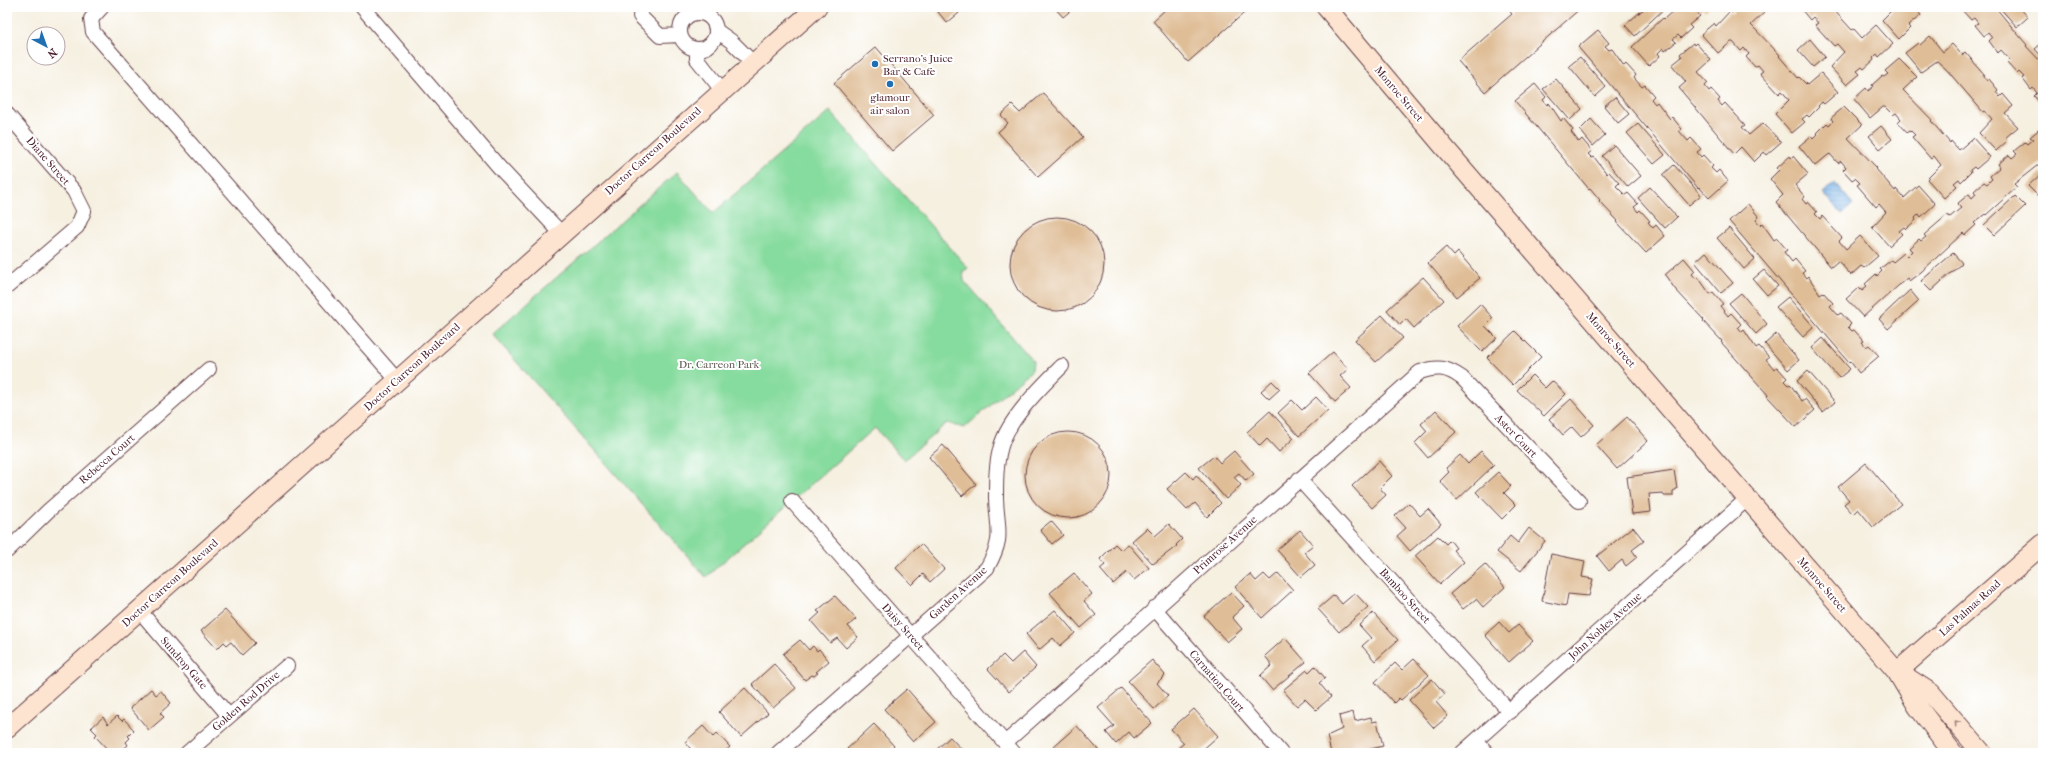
<svg xmlns="http://www.w3.org/2000/svg" width="2050" height="760" font-family="'IM FELL French Canon',serif">
  <defs>
    <pattern id="water-rules" width="6" height="5" patternUnits="userSpaceOnUse"><rect width="6" height="5" fill="#75b0e6"/><path d="M0 2.5h6" fill="none" stroke="#628fbb"/></pattern>
  </defs>
  <rect width="100%" height="100%" fill="#fff"/>
  <filter id="ink" filterUnits="userSpaceOnUse"><feTurbulence type="fractalNoise" baseFrequency=".025" numOctaves="2"/><feDisplacementMap in="SourceGraphic" scale="8" xChannelSelector="R" yChannelSelector="G"/><feConvolveMatrix kernelMatrix="1 2 1 2 8 2 1 2 1" color-interpolation-filters="sRGB"/></filter>
  <filter id="wash" filterUnits="userSpaceOnUse"><feTurbulence type="fractalNoise" baseFrequency=".012" numOctaves="4" result="noise"/><feDisplacementMap in="SourceGraphic" scale="16" xChannelSelector="R" yChannelSelector="G"/><feGaussianBlur stdDeviation="0.9" result="paint"/><feColorMatrix in="noise" values="0 0 0 0 0 0 0 0 0 0 0 0 0 0 0 0 0 1.4 0 .05"/><feComposite in="paint" operator="in"/></filter>
  <g filter="url(#wash)">
    <rect width="100%" height="100%" fill="#f6f0e1"/>
    <!-- green -->
    <path fill="#86db9e" stroke="#687d64" d="M830,111L968,268L963,272L964,281L1033,361L1032,370L964,428L947,423L904,460L875,428L706,577L492,334L677,172L713,213Z"/>
    <!-- water -->
    <path fill="url(#water-rules)" stroke="#606888" d="M1835,183L1853,204L1842,214L1823,193Z"/>
    <g id="blocks">
      <!-- building -->
      <path fill="#dfbd96" d="M938,7H957L956,8L959,13L947,23L938,12L940,10Z
        M1054,7H1075L1063,17Z
        M1168,7H1251L1188,62L1153,21Z
        M1506,7H1582L1485,92L1458,61L1512,14Z
        M1646,7H1666L1635,36L1625,25Z
        M1673,7H1709L1705,11L1703,8L1697,13L1700,16L1689,25L1692,28L1681,38L1678,35L1673,39L1676,42L1665,51L1663,48L1658,53L1660,56L1649,66L1632,47L1663,18L1664,19L1675,9Z
        M1735,7H1760L1765,12L1751,25L1780,55L1779,56L1798,78L1799,77L1807,85L1821,73L1838,92L1824,104L1822,102L1818,106L1819,107L1809,117L1807,115L1802,119L1805,122L1792,133L1775,114L1789,100L1782,91L1779,94L1760,73L1763,71L1758,65L1755,67L1746,57L1749,54L1744,48L1741,51L1733,42H1731L1718,53L1701,34L1714,23L1716,26L1730,11L1732,13L1736,9Z
        M1804,7H1835L1833,9L1852,30L1854,29L1862,38L1876,25L1893,44L1879,57L1877,54L1873,58L1874,60L1864,69L1862,67L1857,71L1860,74L1847,85L1830,67L1844,52L1837,44L1834,46L1815,25L1818,23L1813,17L1810,20L1801,9Z
        M1895,7H1914L1921,15L1908,26L1910,28L1899,39L1882,20Z
        M1964,7H1995L2027,45L2026,46L2043,64V106L2034,96L2037,93L2033,88L2031,90L2022,78L2024,77L2019,72L2017,74L2007,63L2010,60L2001,50L1998,53L1989,41L1992,38L1988,33L1984,36L1975,25L1978,23L1974,18L1971,20L1961,9Z
        M1999,7H2019L2028,17L2017,27Z
        M1598,30L1609,43L1605,46L1609,50L1612,49L1624,66L1626,64L1636,75L1634,78L1642,87L1645,85L1654,96L1651,99L1655,104L1657,102L1670,119L1672,117L1682,129L1679,131L1688,141L1691,138L1701,149L1697,152L1701,157L1703,155L1713,166L1711,168L1716,173L1719,170L1728,181L1709,198L1699,187L1698,188L1578,47Z
        M1930,36L1943,52L1952,44L1962,55L1965,52L1984,74L1983,76L1987,81L1989,79L1998,90L1996,92L2000,97L2003,94L2013,106L2005,113L2018,127L2005,138L2007,141L1996,151L1979,133L1992,119L1985,111L1983,112L1946,69L1937,61L1921,72L1905,53L1918,43L1920,45Z
        M1810,39L1825,57L1813,67L1798,50Z
        M2043,42V58L2035,49Z
        M1693,43L1694,45L1696,43L1711,60L1698,72L1708,83L1705,86L1709,91L1711,89L1720,99L1718,101L1722,106L1725,103L1745,125L1742,127L1749,135L1763,123L1781,142L1766,155L1764,152L1754,162L1741,147L1734,154L1679,88L1686,82L1672,65L1682,57L1680,54Z
        M876,47L934,115L892,151L834,83Z
        M1580,57L1606,87L1595,97L1569,66Z
        M1899,59L1917,77L1903,90L1932,120L1931,121L1950,143L1951,141L1959,150L1973,138L1990,157L1976,169L1974,167L1970,170L1971,172L1961,182L1959,179L1954,183L1957,186L1944,198L1927,179L1941,165L1934,156L1931,159L1912,137L1915,135L1910,130L1907,132L1898,122L1901,119L1896,113L1893,115L1885,107H1883L1870,118L1854,99L1866,88L1868,91L1873,87L1872,85L1882,76L1884,77L1888,74L1885,71Z
        M1556,79L1582,109L1570,120L1543,89Z
        M1535,84L1546,97L1543,100L1547,105L1549,103L1561,121L1563,118L1573,130L1571,132L1579,142L1582,139L1592,151L1588,154L1592,158L1594,157L1607,174L1609,172L1619,183L1616,186L1625,195L1628,193L1638,204L1634,207L1638,212L1640,210L1650,221L1648,222L1653,228L1656,225L1665,236L1646,253L1617,222L1618,221L1599,201L1600,200L1590,188L1589,189L1515,101Z
        M1043,93L1083,137L1038,177L998,132L1008,123L1001,115L1012,105L1020,113Z
        M1615,97L1629,114L1618,123L1604,106Z
        M1844,107L1862,125L1848,138L1877,168L1876,169L1895,191L1896,189L1904,198L1918,185L1935,204L1921,217L1919,214L1915,218L1916,220L1906,229L1904,227L1899,231L1902,234L1889,246L1872,227L1886,212L1879,204L1876,207L1857,185L1860,183L1855,178L1852,180L1843,170L1846,167L1841,161L1838,163L1830,154L1828,155L1815,166L1799,146L1811,136L1813,139L1818,134L1817,133L1827,123L1829,125L1833,121L1831,118Z
        M1591,119L1605,135L1593,146L1580,130Z
        M1638,124L1665,155L1654,164L1627,133Z
        M1881,126L1892,139L1880,149L1869,136Z
        M2042,127L2043,161L2014,184L2017,187L1986,215L1985,214L1974,223L1976,225L1965,235L1963,233L1921,272L1909,281L1907,278L1863,317L1846,299L1859,287L1862,290L1867,286L1865,284L1876,274L1877,276L1882,271L1880,269L1891,260L1893,262L1904,253L1907,256L1912,251L1909,248L1919,239L1921,241L1926,237L1924,235L1947,215L1950,217L1961,208L1957,204L1969,194L1972,198L1976,194L1974,191L1984,182L1987,184L1992,179L1990,176L2000,167L1998,164L2009,155L2012,158L2017,154L2014,151L2025,142L2027,144L2033,139L2030,137Z
        M1614,145L1641,176L1628,187L1602,156Z
        M1790,156L1791,158L1793,156L1808,174L1795,185L1805,197L1802,199L1806,204L1808,202L1817,212L1815,214L1820,219L1822,216L1842,238L1839,241L1846,249L1860,236L1878,256L1864,268L1861,266L1851,275L1838,261L1831,267L1776,202L1783,195L1770,179L1779,170L1777,168Z
        M1674,165L1701,195L1689,205L1663,175Z
        M2043,172V191L2038,196L2028,186Z
        M1650,187L1677,217L1665,228L1638,198Z
        M2015,196L2025,206L1994,235L1984,225Z
        M1748,204L1759,217L1756,220L1760,225L1762,223L1774,240L1777,238L1787,250L1784,252L1792,262L1795,259L1805,271L1802,273L1806,278L1808,276L1820,294L1823,292L1833,303L1830,306L1838,315L1841,313L1851,324L1848,327L1852,331L1854,330L1864,341L1862,342L1866,347L1869,345L1879,356L1859,373L1850,361L1849,362L1729,221Z
        M1010 264a47 47 0 1 1 94 0a47 47 0 1 1-94 0Z
        M1729,228L1755,259L1744,269L1717,238Z
        M1446,247L1454,256L1458,252L1480,278L1457,297L1428,263Z
        M1706,252L1733,283L1721,293L1695,262Z
        M1953,253L1962,263L1931,291L1921,281Z
        M1684,258L1695,271L1692,274L1696,279L1698,277L1710,294L1713,292L1723,304L1720,306L1728,316L1731,313L1741,324L1738,327L1742,332L1744,330L1756,348L1759,346L1769,357L1766,359L1774,369L1777,367L1787,378L1784,381L1788,385L1790,384L1802,401L1805,399L1815,410L1796,427L1767,396L1768,395L1721,342L1722,341L1703,321L1704,320L1675,289L1665,275Z
        M1764,270L1778,286L1767,295L1753,279Z
        M1423,277L1444,300L1414,328L1406,319L1400,325L1387,310Z
        M1910,290L1919,301L1888,329L1879,319Z
        M1741,293L1767,324L1756,334L1729,303Z
        M1788,297L1814,327L1803,337L1776,307Z
        M1480,304L1493,318L1485,326L1497,338L1482,352L1457,326Z
        M1382,315L1403,338L1376,362L1355,340Z
        M1515,331L1541,357L1513,385L1487,358Z
        M1776,334L1799,360L1788,370L1765,344Z
        M1823,338L1850,369L1839,378L1812,348Z
        M1333,352L1348,369L1340,376L1351,388L1335,402L1309,373Z
        M1808,371L1835,402L1823,412L1797,381Z
        M1532,375L1545,388L1552,381L1566,394L1544,416L1517,390Z
        M1272,381L1280,389L1269,399L1261,391Z
        M1316,397L1328,410L1299,436L1278,413L1292,400L1302,410Z
        M1571,399L1594,425L1581,437L1572,427L1563,435L1549,419Z
        M1436,410L1456,432L1428,458L1415,443L1427,431L1421,424Z
        M1270,411L1294,438L1279,452L1267,439L1260,446L1247,432Z
        M1627,417L1648,441L1617,469L1596,445Z
        M1025 475a43 43 0 1 1 86 0a43 43 0 1 1-86 0Z
        M943,445L976,484L962,496L929,457Z
        M1234,451L1254,474L1246,481L1239,473L1234,477L1241,485L1226,499L1199,468L1214,456L1220,463Z
        M1481,451L1494,465L1457,500L1440,481L1449,472L1446,468L1460,455L1468,464Z
        M1379,461L1392,476L1380,488L1386,495L1372,508L1352,486Z
        M1866,463L1901,504L1873,527L1858,509L1853,514L1844,504L1849,500L1838,487Z
        M1674,470L1677,489L1673,491V496H1664L1663,493L1649,494L1651,512L1632,514L1627,477Z
        M1186,472L1193,479L1196,475L1221,503L1207,517L1195,503L1187,510L1167,489Z
        M1498,472L1511,486L1504,493L1516,505L1502,519L1476,492Z
        M1409,503L1420,516L1428,509L1441,524L1410,551L1397,536L1406,528L1395,516Z
        M1051,521L1063,535L1052,544L1040,530Z
        M1169,524L1182,539L1176,545L1177,546L1153,564L1132,541L1147,528L1155,536Z
        M1633,527L1644,541L1632,550L1637,557L1626,566L1622,560L1609,571L1597,556Z
        M1529,528L1545,541L1521,571L1497,552L1510,536L1518,543Z
        M1300,530L1313,545L1304,552L1315,565L1301,577L1277,550Z
        M1438,536L1446,544L1450,540L1456,548L1453,550L1464,562L1440,584L1415,556Z
        M921,544L944,569L930,582L923,574L912,585L896,568Z
        M1115,544L1121,550L1128,544L1149,568L1134,580L1127,572L1113,584L1100,569L1105,565L1100,559Z
        M1551,554L1585,561L1582,577L1593,579L1589,596L1568,594L1566,606L1542,601Z
        M1485,564L1505,587L1483,607L1476,599L1463,609L1450,594Z
        M1074,573L1092,594L1084,601L1096,615L1081,628L1050,593Z
        M1278,573L1293,590L1262,618L1235,587L1250,574L1256,581L1264,574L1270,580Z
        M1231,592L1244,606L1232,617L1242,629L1227,642L1204,616Z
        M1355,593L1368,607L1339,632L1318,609L1334,595L1342,604Z
        M835,596L856,619L848,626L858,637L846,648L837,638L830,643L811,621L820,613L817,611Z
        M225,610L255,643L242,655L231,642L227,645L224,642L217,649L201,631Z
        M1055,610L1075,633L1060,646L1053,638L1039,650L1026,634Z
        M1373,613L1398,640L1375,661L1362,646L1371,638L1359,625Z
        M1499,622L1509,633L1518,625L1533,641L1509,662L1485,635Z
        M1285,638L1306,662L1272,690L1260,676L1272,665L1265,656Z
        M800,640L809,650L813,646L817,651L819,649L829,661L816,672L818,673L814,676L812,675L805,680L783,654Z
        M1023,652L1036,667L1009,692L988,669L1003,655L1011,663Z
        M1414,659L1429,675L1401,700L1399,698L1394,703L1375,682L1395,663L1402,670Z
        M1152,660L1165,675L1157,683L1168,696L1154,709L1128,681Z
        M774,664L796,688L773,708L752,684Z
        M1315,666L1325,678L1319,683L1331,697L1316,710L1305,699L1297,706L1283,690L1307,670L1309,672Z
        M1432,679L1445,694L1436,702L1448,716L1434,728L1409,700Z
        M745,688L768,713L741,737L719,712Z
        M1121,688L1152,723L1134,738L1129,732L1116,744L1106,732L1114,726L1098,708Z
        M151,689L156,695L161,691L171,703L160,713L164,717L149,730L130,708Z
        M907,689L936,722L913,742L884,709Z
        M1194,709L1218,736L1199,753H1182L1178,748L1184,743L1171,729Z
        M1353,712L1355,721L1371,717L1372,722L1377,721L1383,746L1354,753H1331L1327,736L1342,729L1339,716Z
        M117,716L122,721L124,719L134,730L128,736L130,738L126,742L128,745L121,751L123,752L111,753L95,736L97,734L91,728L103,717L108,724Z
        M874,724L894,746L886,753H851L847,749Z
        M703,726L713,737L717,733L730,747L723,753H694L685,742Z
        M1077,726L1101,753H1060L1054,746Z
        M950,737L965,753H938L936,750Z"/>
    </g>
  </g>
  <g filter="url(#ink)">
    <use href="#blocks" fill-opacity="0" stroke="#643e46" stroke-width="1"/>
    <g fill="none" stroke-linecap="round" stroke-linejoin="round">
      <defs>
        <path id="minor" d="M102,7L91,19L93,32L397,380
          M362,7L499,167L561,233
          M680 31a18 18 0 1 1 36 0a18 18 0 1 1-36 0Z
          M640,16L660,36L680,35
          M717,31L731,41L753,63
          M697,49V59L722,90
          M7,114L74,191L84,211L77,227L7,287
          M1299,479L1510,712
          M792,501L1014,753
          M7,551L48,511L209,369
          M1154,608L1281,753
          M139,610L229,716
          M1476,741L1487,753
          M1005,743L1420,372C1437,366 1447,367 1462,378L1579,501
          M187,753L287,666
          M778,753L987,568C1005,536 997,531 996,498C996,480 996,463 1001,446C1009,418 1042,386 1062,366
          M1462,753L1747,499"/>
        <path id="secondary" d="M1326,7L1444,147L1897,672L1918,707L1953,753
          M1897,672L2043,544
          M1900,673L1931,693L1982,753
          M7,728L817,7"/>
      </defs>
      <!-- minor casing -->
      <use href="#minor" stroke="#643e46" stroke-width="16"/>
      <!-- secondary casing -->
      <use href="#secondary" stroke="#643e46" stroke-width="21"/>
      <!-- minor -->
      <use href="#minor" stroke="#fff" stroke-width="14"/>
      <!-- secondary -->
      <use href="#secondary" stroke="#fde4d0" stroke-width="19"/>
    </g>
    <!-- one-way arrows -->
    <defs><path id="oneway-chevron" d="M-2-3.5L2.5 0L-2 3.5" fill="none" stroke-width="1.6" stroke-linecap="round" stroke-linejoin="round"/></defs>
    <use stroke="#a4827e" href="#oneway-chevron" transform="translate(1957 723) rotate(-131)"/>
  </g>
  <!-- markers -->
  <g fill="#1f6fb2" stroke="#fff" stroke-width="1.5">
    <circle cx="875" cy="64" r="4"/>
    <circle cx="890" cy="84" r="4"/>
  </g>
  <g text-anchor="middle" dominant-baseline="central" stroke-width="4" stroke-linejoin="round" paint-order="stroke">
    <!-- poi labels -->
    <g font-size="11" fill="#4a1f2b" stroke="#fff" text-anchor="start">
      <text x="883" y="58">Serrano's Juice<tspan x="883" dy="13">Bar &amp; Cafe</tspan></text>
      <text x="890" y="97" text-anchor="middle">glamour<tspan x="890" dy="13">air salon</tspan></text>
    </g>
    <!-- street labels -->
    <g font-size="11" fill="#4a1f2b" stroke="#fff">
      <text transform="translate(1399 94) rotate(50)">Monroe Street</text>
      <text transform="translate(653 151) rotate(-42)">Doctor Carreon Boulevard</text>
      <text transform="translate(48 161) rotate(49)">Diane Street</text>
      <text transform="translate(1611 340) rotate(49)">Monroe Street</text>
      <text transform="translate(412 367) rotate(-42)">Doctor Carreon Boulevard</text>
      <text transform="translate(1516 436) rotate(46)">Aster Court</text>
      <text transform="translate(107 459) rotate(-41)">Rebecca Court</text>
      <text transform="translate(1225 545) rotate(-42)">Primrose Avenue</text>
      <text transform="translate(170 583) rotate(-42)">Doctor Carreon Boulevard</text>
      <text transform="translate(1822 585) rotate(49)">Monroe Street</text>
      <text transform="translate(958 593) rotate(-42)">Garden Avenue</text>
      <text transform="translate(1405 596) rotate(48)">Bamboo Street</text>
      <text transform="translate(1970 608) rotate(-42)">Las Palmas Road</text>
      <text transform="translate(1605 626) rotate(-42)">John Nobles Avenue</text>
      <text transform="translate(903 627) rotate(49)">Daisy Street</text>
      <text transform="translate(184 663) rotate(49)">Sundrop Gate</text>
      <text transform="translate(1217 681) rotate(49)">Carnation Court</text>
      <text transform="translate(246 701) rotate(-41)">Golden Rod Drive</text>
    </g>
    <!-- park labels -->
    <g font-size="11" fill="#5c574e" stroke="#fff">
      <text x="719" y="364">Dr. Carreon Park</text>
    </g>
  </g>
  <!-- margin -->
  <rect width="2050" height="760" fill="none" stroke="#fff" stroke-width="24"/>
  <!-- north arrow -->
  <g transform="translate(46 46) rotate(139)"><circle r="19" fill="#ffffff" stroke="#b7a5aa"/>
  <path d="M0-3L7 15L0 10L-7 15Z" fill="#1f6fb2"/>
  <text y="-6" font-size="11" font-weight="bold" text-anchor="middle" fill="#4a1f2b">N</text>
  </g>
</svg>
